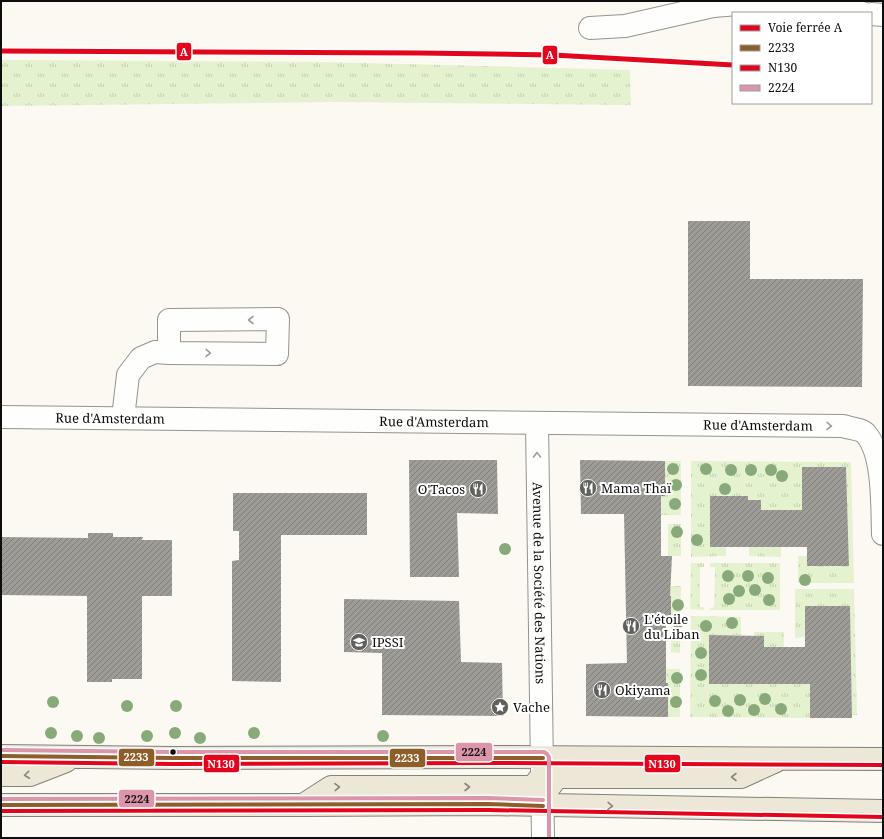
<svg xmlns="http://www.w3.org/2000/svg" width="884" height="839" font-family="'Noto Serif',serif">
  <defs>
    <pattern id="grass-tufts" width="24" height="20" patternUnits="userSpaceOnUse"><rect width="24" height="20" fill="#e4f2cf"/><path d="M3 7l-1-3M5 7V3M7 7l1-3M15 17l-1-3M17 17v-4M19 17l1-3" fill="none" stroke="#c2ceb1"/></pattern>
    <pattern id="building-hatch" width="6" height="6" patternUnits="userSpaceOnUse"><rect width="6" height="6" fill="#9e9c97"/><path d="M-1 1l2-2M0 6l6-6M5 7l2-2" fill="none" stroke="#7f7e7a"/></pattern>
  </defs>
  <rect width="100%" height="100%" fill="#fbf9f1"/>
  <!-- grass -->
  <path fill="url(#grass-tufts)" d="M1,60L324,62L630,70L631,105L337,102L1,106Z
    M665,461H681V515H661V496L665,495Z
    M691,461L851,462L854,583H798V556H808V566H849L846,467H803L802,510H761V500H748V496H710V546L726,547V556L691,557Z
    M668,524H681V556H668Z
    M749,547H781V557L749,556Z
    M691,563H704V567H700V607H704V610L690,609Z
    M710,563H780V610H710V608L714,607L715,567H710Z
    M670,586H681L680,653L671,652V596H670Z
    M795,589H854L857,715H852L850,606H806V637L795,638Z
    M691,616L741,617V635H709V684H810V718L690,717Z
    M754,632H784V647H764V636H754Z
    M666,669H680V717H668Z"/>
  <!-- building -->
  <path fill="url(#building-hatch)" d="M688,221H750V279H863L862,387L688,386Z
    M409,460H497L498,514L457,513L459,577H410Z
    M580,460L665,461V496H661V556H672L670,596H671V625L666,624V683H668V717L586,716V664L627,663L624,514H581Z
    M802,467H846L849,566H807V547H710V496H748V500H761V510H802Z
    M233,493H367V535H281V682L232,681V561L239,560V531H233Z
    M88,533H113V537H143L142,540H172V596H142V679H112V682H87V596L1,595V537L88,538Z
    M344,599L459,601L461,662L502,663L503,716L382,715V653L344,652Z
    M805,606H850L852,718H810V684H709V635L764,636V647H805Z"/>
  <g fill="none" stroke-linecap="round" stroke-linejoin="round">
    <defs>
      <g id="minor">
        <path d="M713,6L765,2L862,13"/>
        <path d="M871,14L883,15"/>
        <path d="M590,28L625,26L713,6L718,1"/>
        <path id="s1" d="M1,417L843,426C849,428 862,429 866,434C884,455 882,505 883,534"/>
        <path d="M123,418L128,375L141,358L155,352L169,353L277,354L278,319L169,320V353"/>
        <path id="s2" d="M537,423L543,838"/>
      </g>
      <path id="major" d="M1,756L172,758L488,757L883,759
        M1,775H30L66,761
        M543,796L557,777H741L776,761
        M1,805H303L488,804L883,811
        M303,805L331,787H533L543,774"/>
    </defs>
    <!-- minor casing -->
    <use href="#minor" stroke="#949390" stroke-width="24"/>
    <!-- major casing -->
    <use href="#major" stroke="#81817d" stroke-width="24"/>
    <!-- minor -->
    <use href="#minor" stroke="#fefefd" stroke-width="22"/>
    <!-- major -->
    <use href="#major" stroke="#ede7d8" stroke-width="22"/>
    <defs>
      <path id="bus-1" d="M1,756L172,758H543
        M1,805L488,804L543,806"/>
      <path id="bus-2" d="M1,762L172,764L488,763L883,765
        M1,811L488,810L883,817"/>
      <path id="bus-3" d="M1,750L172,752H544L547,754L549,757V838
        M1,799L488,798L543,800"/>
    </defs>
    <!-- bus-1 casing -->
    <use href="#bus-1" stroke="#fff" stroke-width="7"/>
    <!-- bus-2 casing -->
    <use href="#bus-2" stroke="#fff" stroke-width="7"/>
    <!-- bus-3 casing -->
    <use href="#bus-3" stroke="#fff" stroke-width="7"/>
    <!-- bus-1 -->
    <use href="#bus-1" stroke="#8d5e2a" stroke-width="4"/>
    <!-- bus-2 -->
    <use href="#bus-2" stroke="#e3051c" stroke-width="4"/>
    <!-- bus-3 -->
    <use href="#bus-3" stroke="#dc95a9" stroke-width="4"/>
    <defs>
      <path id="rail-1" d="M1,51L419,53L553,55L733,65"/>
    </defs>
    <!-- rail-1 casing -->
    <use href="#rail-1" stroke="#fff" stroke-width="8"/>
    <!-- rail-1 -->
    <use href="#rail-1" stroke="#e3051c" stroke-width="5"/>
  </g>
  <!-- trees -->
  <g fill="#88aa7a">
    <circle cx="673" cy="469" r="6"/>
    <circle cx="706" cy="469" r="6"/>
    <circle cx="731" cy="470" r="6"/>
    <circle cx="751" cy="470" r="6"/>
    <circle cx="771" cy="470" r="6"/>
    <circle cx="782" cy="476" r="6"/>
    <circle cx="676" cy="485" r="6"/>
    <circle cx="725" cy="489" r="6"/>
    <circle cx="675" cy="504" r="6"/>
    <circle cx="677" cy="532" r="6"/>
    <circle cx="697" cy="540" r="6"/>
    <circle cx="505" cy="549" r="6"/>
    <circle cx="728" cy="576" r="6"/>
    <circle cx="748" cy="576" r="6"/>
    <circle cx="768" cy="578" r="6"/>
    <circle cx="805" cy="580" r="6"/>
    <circle cx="755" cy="590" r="6"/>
    <circle cx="739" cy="591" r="6"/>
    <circle cx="729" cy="599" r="6"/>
    <circle cx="769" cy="600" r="6"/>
    <circle cx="678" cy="605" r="6"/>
    <circle cx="678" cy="622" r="6"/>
    <circle cx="732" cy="623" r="6"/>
    <circle cx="706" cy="626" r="6"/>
    <circle cx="701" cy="653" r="6"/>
    <circle cx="701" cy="675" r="6"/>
    <circle cx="677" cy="678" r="6"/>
    <circle cx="765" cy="699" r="6"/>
    <circle cx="740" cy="700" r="6"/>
    <circle cx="715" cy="701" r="6"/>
    <circle cx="53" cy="702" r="6"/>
    <circle cx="676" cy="702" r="6"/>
    <circle cx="127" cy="706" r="6"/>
    <circle cx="176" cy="706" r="6"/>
    <circle cx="781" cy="709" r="6"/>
    <circle cx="754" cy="710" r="6"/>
    <circle cx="728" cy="711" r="6"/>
    <circle cx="51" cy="733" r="6"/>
    <circle cx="175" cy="733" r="6"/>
    <circle cx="254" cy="733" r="6"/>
    <circle cx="77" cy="736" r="6"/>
    <circle cx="147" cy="736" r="6"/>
    <circle cx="383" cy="736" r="6"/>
    <circle cx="99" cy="738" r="6"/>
    <circle cx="200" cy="738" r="6"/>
  </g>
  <!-- one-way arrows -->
  <defs><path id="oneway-chevron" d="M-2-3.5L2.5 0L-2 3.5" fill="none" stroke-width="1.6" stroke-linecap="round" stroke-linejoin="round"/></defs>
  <g stroke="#9e9e9d">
    <use href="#oneway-chevron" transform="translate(251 320) rotate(180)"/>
    <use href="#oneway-chevron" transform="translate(208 353) rotate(1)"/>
    <use href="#oneway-chevron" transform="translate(829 426) rotate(1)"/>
    <use href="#oneway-chevron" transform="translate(537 455) rotate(-91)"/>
  </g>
  <g stroke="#88857d">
    <use href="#oneway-chevron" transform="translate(27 775) rotate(174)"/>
    <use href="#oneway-chevron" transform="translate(734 777) rotate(180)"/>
    <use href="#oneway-chevron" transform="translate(337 787) rotate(-3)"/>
    <use href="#oneway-chevron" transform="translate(467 787)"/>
    <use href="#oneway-chevron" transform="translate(610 806) rotate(1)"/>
  </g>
  <!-- icons -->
  <defs>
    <symbol id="restaurant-disc" viewBox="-11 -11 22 22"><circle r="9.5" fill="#60605d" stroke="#fff"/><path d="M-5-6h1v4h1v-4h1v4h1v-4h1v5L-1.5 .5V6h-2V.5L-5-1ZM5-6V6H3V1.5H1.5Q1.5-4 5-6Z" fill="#fff"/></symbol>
    <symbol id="university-disc" viewBox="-11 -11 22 22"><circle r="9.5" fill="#60605d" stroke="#fff"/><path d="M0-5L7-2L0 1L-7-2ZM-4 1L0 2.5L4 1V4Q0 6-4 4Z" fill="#fff"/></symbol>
    <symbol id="sight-disc" viewBox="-11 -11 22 22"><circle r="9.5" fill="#60605d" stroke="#fff"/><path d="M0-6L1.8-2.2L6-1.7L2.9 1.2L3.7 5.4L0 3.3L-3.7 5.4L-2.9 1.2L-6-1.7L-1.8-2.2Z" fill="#fff"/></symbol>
  </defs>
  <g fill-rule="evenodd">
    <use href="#restaurant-disc" x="578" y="478" width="20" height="20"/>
    <use href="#restaurant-disc" x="468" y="479" width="20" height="20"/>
    <use href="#restaurant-disc" x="621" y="616" width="20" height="20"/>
    <use href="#university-disc" x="349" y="632" width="20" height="20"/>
    <use href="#restaurant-disc" x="592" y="680" width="20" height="20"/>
    <use href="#sight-disc" x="490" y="697" width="20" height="20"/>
  </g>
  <!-- markers -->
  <circle fill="#0d0d0d" stroke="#fff" stroke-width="1.5" cx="173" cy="752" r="3.5"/>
  <g text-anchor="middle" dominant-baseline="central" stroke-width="4" stroke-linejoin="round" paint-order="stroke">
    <!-- street labels -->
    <g font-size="13" fill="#0d0d0d" stroke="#fff">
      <text stroke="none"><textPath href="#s1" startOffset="109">Rue d'Amsterdam</textPath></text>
      <text stroke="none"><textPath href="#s1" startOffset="433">Rue d'Amsterdam</textPath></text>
      <text stroke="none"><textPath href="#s1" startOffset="757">Rue d'Amsterdam</textPath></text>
      <text stroke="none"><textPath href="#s2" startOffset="160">Avenue de la Société des Nations</textPath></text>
    </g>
    <!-- poi labels -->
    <g font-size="13" fill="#0d0d0d" stroke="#fff" text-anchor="start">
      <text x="601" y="488">Mama Thaï</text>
      <text x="465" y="489" text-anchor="end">O'Tacos</text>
      <text x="644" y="619">L'étoile<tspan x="644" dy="15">du Liban</tspan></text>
      <text x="372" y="642">IPSSI</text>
      <text x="615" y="690">Okiyama</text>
      <text x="513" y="707">Vache</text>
    </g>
  </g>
  <g stroke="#fff" stroke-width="1.5">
    <rect x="176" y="42" width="16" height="19" rx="4" fill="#e3051c"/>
    <rect x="542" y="45" width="16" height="20" rx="4" fill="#e3051c"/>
    <rect x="455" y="742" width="38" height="20" rx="4" fill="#dc95a9"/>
    <rect x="118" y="748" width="37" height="19" rx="4" fill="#8d5e2a"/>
    <rect x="389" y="748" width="37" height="20" rx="4" fill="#8d5e2a"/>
    <rect x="203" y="754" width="37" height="19" rx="4" fill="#e3051c"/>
    <rect x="644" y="754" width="37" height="19" rx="4" fill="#e3051c"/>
    <rect x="118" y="789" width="37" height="19" rx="4" fill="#dc95a9"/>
  </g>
  <g font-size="11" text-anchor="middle" font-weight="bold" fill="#fff">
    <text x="184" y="56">A</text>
    <text x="550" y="59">A</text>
    <text x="136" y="761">2233</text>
    <text x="407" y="762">2233</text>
    <text x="221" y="768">N130</text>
    <text x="662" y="768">N130</text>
  </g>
  <g font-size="11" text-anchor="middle" font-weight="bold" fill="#111">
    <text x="474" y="756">2224</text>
    <text x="137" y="803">2224</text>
  </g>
  <!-- border -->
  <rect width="884" height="839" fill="none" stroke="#0d0d0d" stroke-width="4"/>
  <!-- legend -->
  <rect x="732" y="12" width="140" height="92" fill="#ffffff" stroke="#9e9e9e"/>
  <rect x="740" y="25" width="20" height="6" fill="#e3051c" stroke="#9e9e9e"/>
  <text x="768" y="32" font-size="12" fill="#0d0d0d">Voie ferrée A</text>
  <rect x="740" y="45" width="20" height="6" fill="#8d5e2a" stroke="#9e9e9e"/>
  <text x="768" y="52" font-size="12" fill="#0d0d0d">2233</text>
  <rect x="740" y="65" width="20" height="6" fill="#e3051c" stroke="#9e9e9e"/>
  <text x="768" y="72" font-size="12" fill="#0d0d0d">N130</text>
  <rect x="740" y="85" width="20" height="6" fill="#dc95a9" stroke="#9e9e9e"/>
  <text x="768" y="92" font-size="12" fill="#0d0d0d">2224</text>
</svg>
